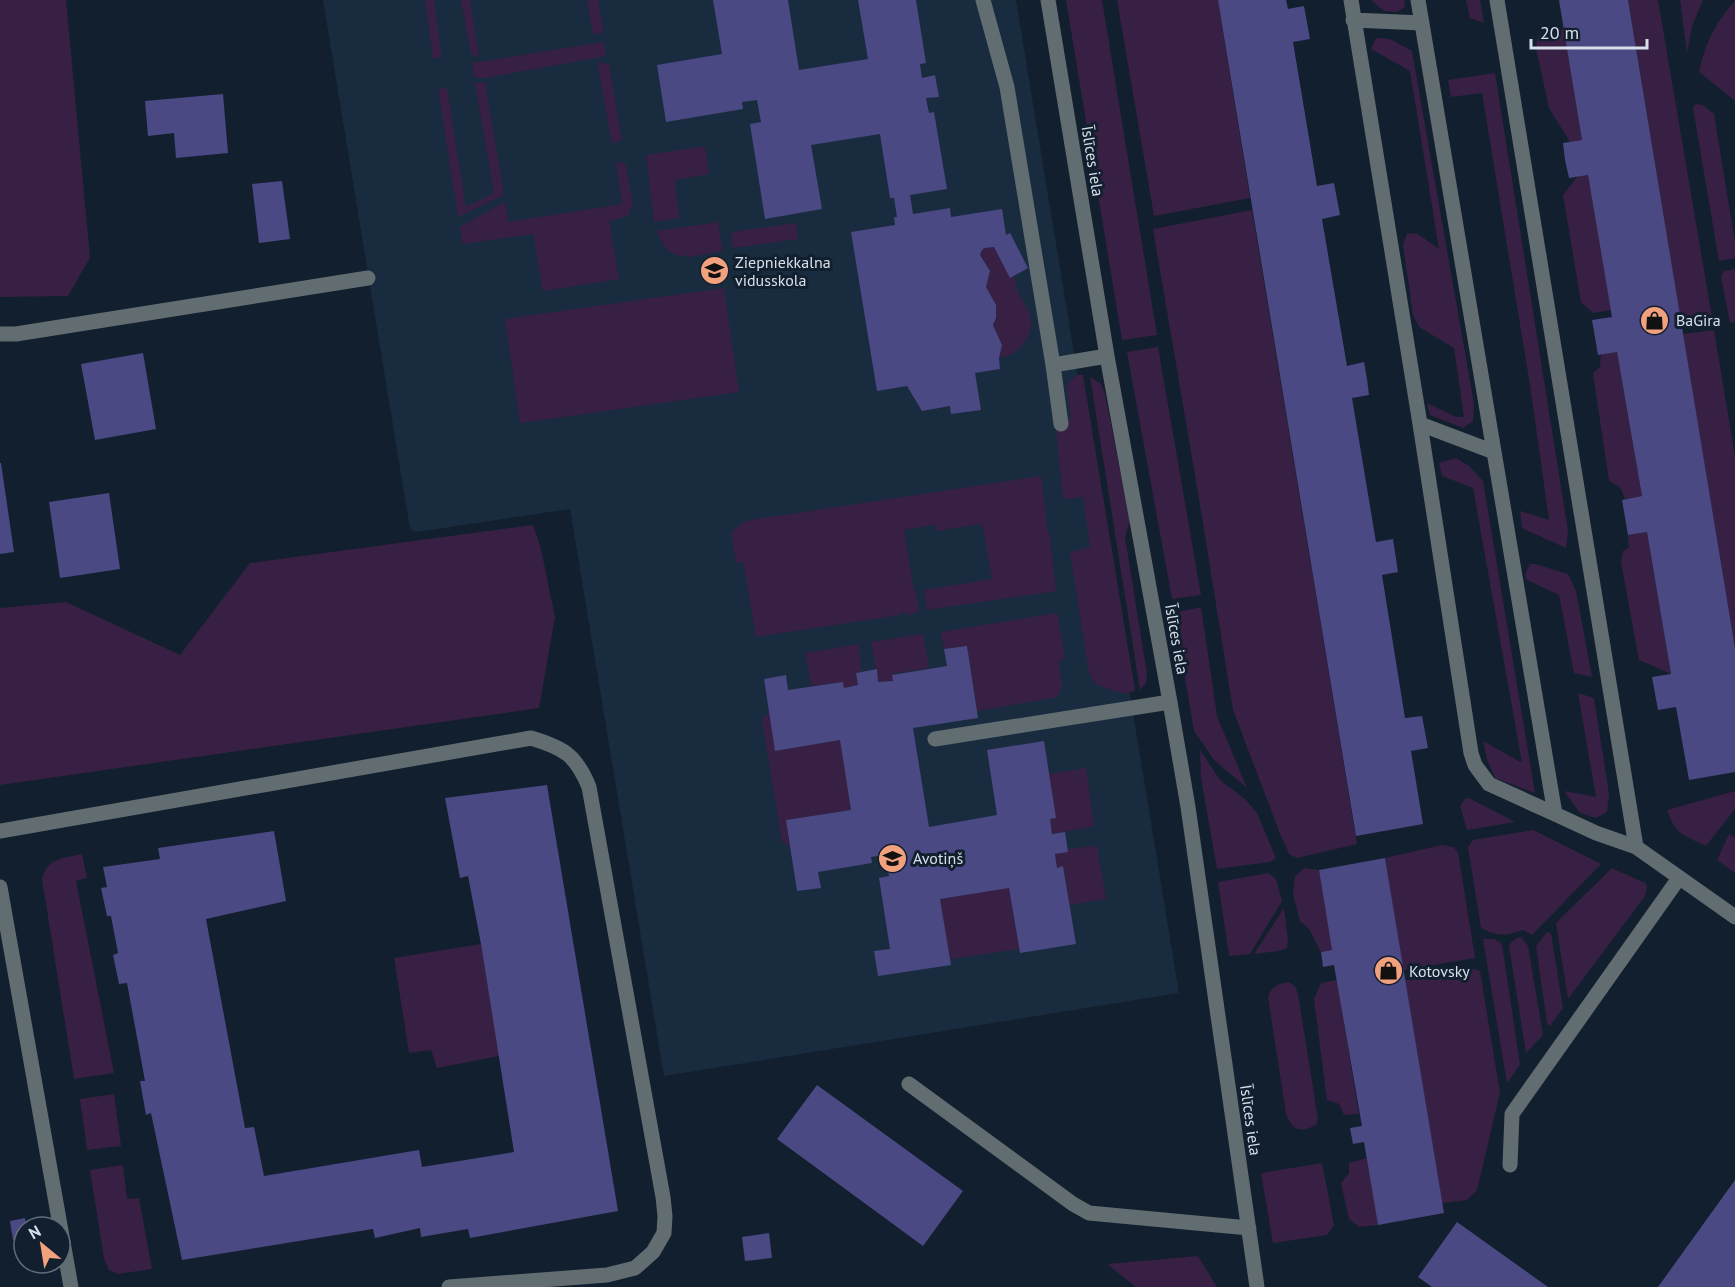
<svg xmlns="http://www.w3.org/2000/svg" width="1735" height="1287" font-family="'PT Sans',sans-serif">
  <rect width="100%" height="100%" fill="#121f2e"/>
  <!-- built -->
  <path fill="#192b3e" d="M323,0H1016L1179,993L664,1076L570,509L417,532L411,530L409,523Z"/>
  <!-- green -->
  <path fill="#372043" d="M0,0H66L90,258L68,296L0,297Z
    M425,0H434L442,57L433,59Z
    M461,0H470L479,57L471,54Z
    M587,0H598L604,33L593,34Z
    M1066,0H1102L1157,335L1122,340Z
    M1117,0H1218L1250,198L1154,216Z
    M1371,0H1404L1405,7L1397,12L1384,11Z
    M1466,0H1480L1484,23L1470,18Z
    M1628,0H1658L1712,317L1681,322Z
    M1680,0H1703L1692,26L1687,53Z
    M1735,1V101L1699,72C1705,44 1715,23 1735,1Z
    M1564,29L1582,140L1570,142L1549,108L1536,48L1538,36Z
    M1376,38L1390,39L1412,51L1474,404L1473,421L1463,428L1430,415L1427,403L1456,417H1464L1454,348L1419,327L1413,315L1403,245L1407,233L1418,234L1439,249L1410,71L1371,49Z
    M604,42L606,56L485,78L474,77L472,63Z
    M597,62L609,64L622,140L612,144Z
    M1495,73L1568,531L1566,548L1522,528L1520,511L1549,520L1530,385L1482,93L1451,97L1448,80Z
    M485,82L504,195L458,217L438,89L447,88L466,207L494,193L475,83Z
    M1696,104L1703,105L1714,114L1735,242V258L1719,261L1693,108Z
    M705,146L709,174L675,180L679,218L654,222L646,155Z
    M625,162L633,204L628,216L609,221L619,279L543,291L533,234L463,244L460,227L505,202L508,222L622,204L616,163Z
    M1588,175L1611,310L1593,313L1581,302L1563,195L1578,176Z
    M1252,210L1357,844L1297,858L1289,854L1279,831L1233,710L1200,505L1153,229Z
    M718,222L723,251C692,256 671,267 656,231Z
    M796,223L798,239L733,248L731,232Z
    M994,247C1000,255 1009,264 1013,274C1016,279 1015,286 1018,292C1028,311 1039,323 1023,344C1016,352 1009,357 999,357L1001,343L993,325L996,318V305L987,291L986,284L990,271L980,255L984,248Z
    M1735,269V322L1730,323L1721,277L1724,271Z
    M724,288L739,392L520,423L505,319Z
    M1714,330L1735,456V648L1683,334Z
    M1158,347L1201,595L1172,599L1127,352Z
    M1617,352L1642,496L1625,499L1620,487L1609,481L1593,373L1600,367L1601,354Z
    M1077,375H1083L1135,690C1124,698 1107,688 1095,684L1089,674L1070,552L1090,547L1083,497L1063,499L1056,430L1067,423L1071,417L1067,388L1068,383Z
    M1090,377L1101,384L1105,394L1130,521L1125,537L1147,674L1146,683L1140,690Z
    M1456,458L1469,466L1483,481L1535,793L1495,778L1487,759L1483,741L1522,763L1473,488L1442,476L1439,463Z
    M1041,476L1047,524L1046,525L1047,530L1049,531L1056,591L927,610L924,590L992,579L982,524L936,531L935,524L904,530L914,591H916L919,612L906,615V612L900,613V615L756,637L743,562L736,563L731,533L742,523L751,520Z
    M533,525L541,549L555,617L539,708L0,785V608L66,602L180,655L250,563Z
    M1647,532L1671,674L1639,660L1621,562L1623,551L1629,547L1628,535Z
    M1530,564H1535L1568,574L1576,591L1592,677L1574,673L1559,595L1527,580L1525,574Z
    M1201,607L1217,716L1247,788L1214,760L1194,731L1174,613Z
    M1057,613L1065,657L1059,662L1062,686L1058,697L977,711L967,646L944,649L941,632Z
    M923,634L929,668L892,674L893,681L878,682L871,642Z
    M859,644L861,672L856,673L858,685L844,688L842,682L812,686L805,653Z
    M1578,693L1594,698L1609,794L1607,812L1596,818L1580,813L1564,791L1596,797Z
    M769,712L775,751L840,740L851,810L786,820L790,848L782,841L762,720Z
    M1200,750L1220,780L1245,799L1257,813L1276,858L1270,862L1217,869L1201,778Z
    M1086,768L1094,826L1052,834L1050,819L1049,774Z
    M1735,791V809L1706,846C1683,835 1676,835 1667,810Z
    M1469,798L1515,822L1467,830L1460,806L1465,799Z
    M1533,830L1601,864L1532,935L1523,930C1505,936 1498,937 1481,928L1468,847L1473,840Z
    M1729,834L1735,838V873L1717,860Z
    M1442,845L1453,847L1458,852L1475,958L1403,970L1385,858Z
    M1097,846L1106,899L1070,905L1064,867L1057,868L1055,854L1068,852V849Z
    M82,854L87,878L76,881L114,1073L74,1079L42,879C48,857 62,859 82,854Z
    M1305,868L1319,870L1332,950L1321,952L1309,929L1300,921L1293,894L1295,876Z
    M1612,868L1645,883L1647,887L1645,896L1568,999L1556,923Z
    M1268,873L1276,879L1282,901L1250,954L1229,956L1218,882Z
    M1009,888L1019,949L950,959L940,899Z
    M1284,908L1288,941L1287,948L1279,951L1254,954Z
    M1547,932L1551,933L1563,1008L1550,1026L1547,1023L1536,946Z
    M1521,937L1528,946L1543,1035L1526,1053L1509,946C1512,941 1515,938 1521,937Z
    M1483,939H1494L1502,944L1520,1065L1507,1083Z
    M481,944L499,1056L437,1068L431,1050L409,1053L394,958Z
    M1466,969H1475L1480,971L1500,1093L1477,1190L1467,1200L1442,1203L1405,980Z
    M1337,980L1359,1114L1344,1115L1339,1104L1327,1100L1314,999L1321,983Z
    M1288,982L1295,986L1298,994L1318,1119L1316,1125C1300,1133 1293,1131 1286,1114L1268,997C1272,986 1277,984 1288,982Z
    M114,1094L121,1146L87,1150L80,1099Z
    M1367,1158L1378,1225L1359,1227L1349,1219L1341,1183L1349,1173V1163Z
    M1322,1163L1334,1225L1327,1235L1273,1243L1261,1173Z
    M123,1165L127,1199L139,1198L152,1269L118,1274L109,1270L104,1259L90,1170Z
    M1198,1256L1217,1287H1136L1107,1264Z"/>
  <!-- building -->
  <path fill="#4a4983" d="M713,0H788L799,70L868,59L858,0H916L926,63L920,64L922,78L935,75L939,97L926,98L929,113L934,112L947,189L910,195L913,214L950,208L951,217L1002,209L1006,235L1010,233L1028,268L1010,278L994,247L984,248L981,252L980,255L990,271L986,287L996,305V318L993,325L1002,345L999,358L1000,369L975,373L981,410L951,414L950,406L922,411L907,386L877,391L851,232L895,225L894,217H897L894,198H890L880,134L811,145L822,209L765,219L750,124L761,122L757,100L742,102L743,109L666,122L657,65L722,54Z
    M1218,0H1286L1288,9L1304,6L1310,39L1293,42L1317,186L1334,183L1340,215L1322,219L1347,366L1364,362L1367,379L1369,395L1352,398L1376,542L1393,539L1398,572L1382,575L1405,718L1422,716L1428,748L1411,751L1423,824L1356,836Z
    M1559,0H1628L1735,648V772L1689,780L1676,707L1658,710L1652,677L1671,674L1647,532L1628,535L1622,500L1642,496L1617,352L1598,355L1592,320L1612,317L1588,175L1569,178L1565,160L1563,143L1582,140Z
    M223,94L228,153L176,158L174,133L148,136L145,101Z
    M282,181L290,239L259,243L252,184Z
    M143,353L156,429L95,440L81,364Z
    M0,463H1L14,552L0,554Z
    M109,493L120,569L60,578L49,502Z
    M967,646L978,718L913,728L929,827L997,815L987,750L1044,741L1056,818L1050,819L1052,834L1065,832L1068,852L1055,854L1057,868L1063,866L1076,944L1020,953L1009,888L940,899L951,965L878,976L874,951L890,949L879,878L889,876L885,855L871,857L872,863L818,872L821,888L797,891L786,820L851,810L840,740L775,751L764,679L786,675L788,690L843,682L844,688L858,685L856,673L877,669L878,682L893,681L892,675L947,666L944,649Z
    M547,785L618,1211L470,1238L468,1229L421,1237L420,1228L375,1238L373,1229L182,1260L151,1113L146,1115L140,1081H145L127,983L119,984L113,955L118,953L111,916H107L101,888L107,887L103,867L160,859L158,848L274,831L286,901L206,919L245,1128L254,1127L264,1176L419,1150L422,1167L514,1152L481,944L468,876L460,878L445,798Z
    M1385,858L1444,1213L1378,1225L1364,1142L1353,1144L1350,1128L1362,1126L1334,965L1323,967L1322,959L1321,952L1332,950L1319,870Z
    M817,1085L963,1191L923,1246L777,1139Z
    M1735,1180V1287H1658Z
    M25,1218L26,1227H24V1239L13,1240L10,1221Z
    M1457,1222L1548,1287H1432L1418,1277Z
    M769,1233L772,1258L745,1261L742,1237Z"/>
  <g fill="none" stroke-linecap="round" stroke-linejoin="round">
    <!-- minor -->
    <path stroke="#626d71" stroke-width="15" d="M983,0L1007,87L1053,365
      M1048,0L1107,356L1170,702L1188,807L1257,1287
      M1351,0L1420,424L1471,753L1475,765L1489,784L1555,814
      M1418,0L1555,814L1596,833L1636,847L1735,917
      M1497,0L1636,847
      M1353,20L1422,23
      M0,334H16L368,278
      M1061,424L1053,365L1107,356
      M1420,424L1494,452
      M935,739L1170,702
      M0,831L531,738C564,748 576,755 589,787L663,1197L665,1216L664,1233L653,1252L635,1268L607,1275L449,1287
      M0,887L71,1287
      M909,1084L1073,1204L1089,1213L1249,1228
      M1510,1165L1512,1114L1679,878"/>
  </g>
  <!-- icons -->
  <defs>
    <symbol id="school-disc" viewBox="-11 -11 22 22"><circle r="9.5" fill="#f1a17d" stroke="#121f2e"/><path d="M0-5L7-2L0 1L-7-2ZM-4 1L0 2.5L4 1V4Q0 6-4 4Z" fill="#111"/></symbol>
    <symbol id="shop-disc" viewBox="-11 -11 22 22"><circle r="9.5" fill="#f1a17d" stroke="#121f2e"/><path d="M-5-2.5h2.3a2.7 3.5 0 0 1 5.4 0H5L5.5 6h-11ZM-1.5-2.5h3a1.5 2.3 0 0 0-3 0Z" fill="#111"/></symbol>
  </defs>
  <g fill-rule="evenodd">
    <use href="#school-disc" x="698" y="254" width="33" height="33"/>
    <use href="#shop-disc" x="1638" y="304" width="33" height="33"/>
    <use href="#school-disc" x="876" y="842" width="33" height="33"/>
    <use href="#shop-disc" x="1372" y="954" width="33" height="33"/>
  </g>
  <g text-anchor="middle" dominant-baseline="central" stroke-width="6" stroke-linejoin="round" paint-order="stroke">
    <!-- street labels -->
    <g font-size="16" fill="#d7e0ea" stroke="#121f2e">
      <text transform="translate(1093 161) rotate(81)">Īslīces iela</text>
      <text transform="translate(1177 639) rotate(80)">Īslīces iela</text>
      <text transform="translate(1251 1120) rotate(82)">Īslīces iela</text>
    </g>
    <!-- poi labels -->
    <g font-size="16" fill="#d7e0ea" stroke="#121f2e" text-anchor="start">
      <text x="735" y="262">Ziepniekkalna<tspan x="735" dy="18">vidusskola</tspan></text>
      <text x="1676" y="320">BaGira</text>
      <text x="913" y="858">Avotiņš</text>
      <text x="1409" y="971">Kotovsky</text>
    </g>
  </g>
  <!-- north arrow -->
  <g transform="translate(42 1245) rotate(330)"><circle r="28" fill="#121f2e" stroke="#616c79" stroke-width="1.5"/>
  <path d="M0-4.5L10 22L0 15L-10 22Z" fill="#f1a17d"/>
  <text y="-9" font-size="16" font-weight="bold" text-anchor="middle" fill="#d7e0ea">N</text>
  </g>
  <!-- scale -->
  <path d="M1531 39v9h116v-9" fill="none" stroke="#d7e0ea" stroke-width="3"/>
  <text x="1540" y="39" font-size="18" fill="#d7e0ea" stroke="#121f2e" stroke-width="4.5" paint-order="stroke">20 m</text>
</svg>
